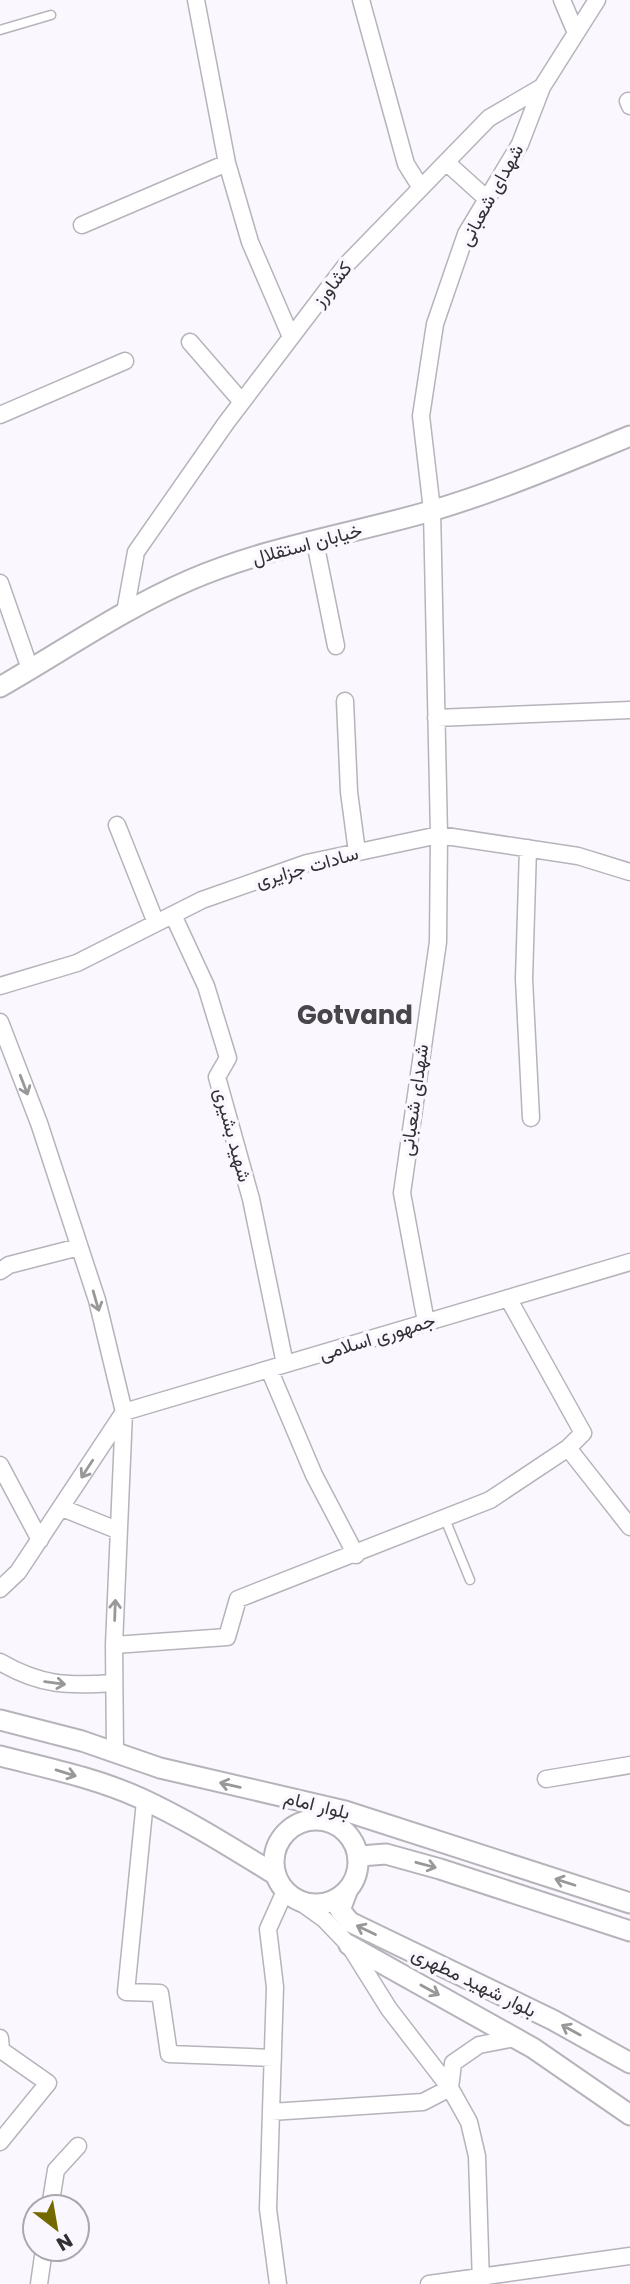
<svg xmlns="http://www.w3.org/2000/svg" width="630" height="2284" font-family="Poppins,Vazirmatn,sans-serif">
  <rect width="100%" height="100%" fill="#faf7ff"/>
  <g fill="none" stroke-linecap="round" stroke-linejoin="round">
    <defs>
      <path id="service" d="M0,30L51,15
        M445,1519L470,1580"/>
      <path id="minor" d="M196,0L227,163L250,242L291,337
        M361,0L406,164L421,188
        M562,0L576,33
        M628,101L630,106
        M446,162L487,199
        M82,225L227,163
        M190,342L242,402
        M0,415L125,361
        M315,542L336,646
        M0,583L30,669
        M125,612L136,552L226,423L346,265L489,118L542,87L597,0
        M345,701L349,792L357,852
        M436,718L630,710
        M117,825L156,923
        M528,848L524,979L531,1118
        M173,915L206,986L228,1058L217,1077L251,1199L285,1364
        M0,986L77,963L202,900L307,863L439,835L578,856L630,872
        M0,1022L39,1123L97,1300L124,1412L114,1645L115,1752
        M0,1271L9,1265L79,1247
        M508,1298L583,1433L568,1448L630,1527
        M426,1322L402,1193L438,942L439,835L432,510L421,416L435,324L466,234L520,144L542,87
        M269,1369L314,1475L356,1555
        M0,1465L40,1540
        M62,1508L117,1530
        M0,1589L18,1572L124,1412L630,1262
        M114,1645L227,1637L238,1599L490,1500L568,1448
        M0,1662C41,1686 68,1686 114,1683
        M546,1779L630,1765
        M145,1801L126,1992L160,1993L169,2054L273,2058
        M299,1901L324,1919L349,1945L389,2009L450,2088L469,2122L477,2156L481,2284
        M0,2038L1,2050L48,2083L0,2142
        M271,2112L275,1987L268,1929L285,1891
        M50,2207L56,2170L78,2146
        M39,2284L44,2249
        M278,2284L268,2209L271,2112L423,2102L450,2088L453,2063L479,2045L515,2038
        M429,2284L630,2256"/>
      <path id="tertiary" d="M0,687C63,651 123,609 190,580C266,547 351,534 431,511C499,491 564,463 630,436
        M0,1720L82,1741L160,1768L345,1811L630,1903
        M0,1756C47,1768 96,1778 140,1798C188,1820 232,1848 276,1875
        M274 1862a42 42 0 1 1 84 0a42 42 0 1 1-84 0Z
        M360,1856L386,1854L440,1869L630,1931
        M348,1889L340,1910L350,1922L553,2020L630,2063
        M349,1945L533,2048L630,2115"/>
    </defs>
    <!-- service casing -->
    <use href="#service" stroke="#b6b3ba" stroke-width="11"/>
    <!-- minor casing -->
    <use href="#minor" stroke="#b6b3ba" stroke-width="19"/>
    <!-- tertiary casing -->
    <use href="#tertiary" stroke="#b6b3ba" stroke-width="23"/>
    <!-- service -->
    <use href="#service" stroke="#fff" stroke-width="8"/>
    <!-- minor -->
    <use href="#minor" stroke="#fff" stroke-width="16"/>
    <!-- tertiary -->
    <use href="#tertiary" stroke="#fff" stroke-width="19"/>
  </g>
  <!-- one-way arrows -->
  <defs><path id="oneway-shaft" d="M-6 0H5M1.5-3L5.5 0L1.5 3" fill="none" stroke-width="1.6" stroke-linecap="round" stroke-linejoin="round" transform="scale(1.75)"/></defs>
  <g stroke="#989899">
    <use href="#oneway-shaft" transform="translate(24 1085) rotate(69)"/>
    <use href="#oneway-shaft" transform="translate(96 1301) rotate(74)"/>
    <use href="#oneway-shaft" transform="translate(87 1469) rotate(123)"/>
    <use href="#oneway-shaft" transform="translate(115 1610) rotate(-88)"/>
    <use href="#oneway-shaft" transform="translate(55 1683) rotate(8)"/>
    <use href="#oneway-shaft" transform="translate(66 1773) rotate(17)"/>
    <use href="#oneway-shaft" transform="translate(230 1785) rotate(-167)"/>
    <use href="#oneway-shaft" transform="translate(426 1865) rotate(15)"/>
    <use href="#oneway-shaft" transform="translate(565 1882) rotate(-162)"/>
    <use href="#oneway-shaft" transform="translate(366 1930) rotate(-154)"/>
    <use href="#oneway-shaft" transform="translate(430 1990) rotate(29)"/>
    <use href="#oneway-shaft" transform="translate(571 2030) rotate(-151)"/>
  </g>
  <g text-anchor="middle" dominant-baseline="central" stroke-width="7" stroke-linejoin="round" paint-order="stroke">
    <!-- street labels -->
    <g font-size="19" fill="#313033" stroke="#faf7ff">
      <text transform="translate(491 195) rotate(-61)">شهدای شعبانی</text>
      <text transform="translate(332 284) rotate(-52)">کشاورز</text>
      <text transform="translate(307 544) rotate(-15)">خیابان استقلال</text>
      <text transform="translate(307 867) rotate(-16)">سادات جزایری</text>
      <text transform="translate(414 1100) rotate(-82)">شهدای شعبانی</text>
      <text transform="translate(233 1135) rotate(75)">شهید بشیری</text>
      <text transform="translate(377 1337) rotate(-17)">جمهوری اسلامی</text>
      <text transform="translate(317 1805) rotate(14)">بلوار امام</text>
      <text transform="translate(474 1982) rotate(26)">بلوار شهید مطهری</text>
    </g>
    <!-- district labels -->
    <g font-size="26" font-weight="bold" fill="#48464b" stroke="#faf7ff">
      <text x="355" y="1015">Gotvand</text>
    </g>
  </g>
  <!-- north arrow -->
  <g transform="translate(56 2228) rotate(149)"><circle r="33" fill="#faf7ff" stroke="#aaa7ad" stroke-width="2"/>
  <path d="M0-5L12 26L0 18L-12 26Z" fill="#736900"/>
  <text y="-10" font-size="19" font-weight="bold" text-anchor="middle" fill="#313033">N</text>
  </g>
</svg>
